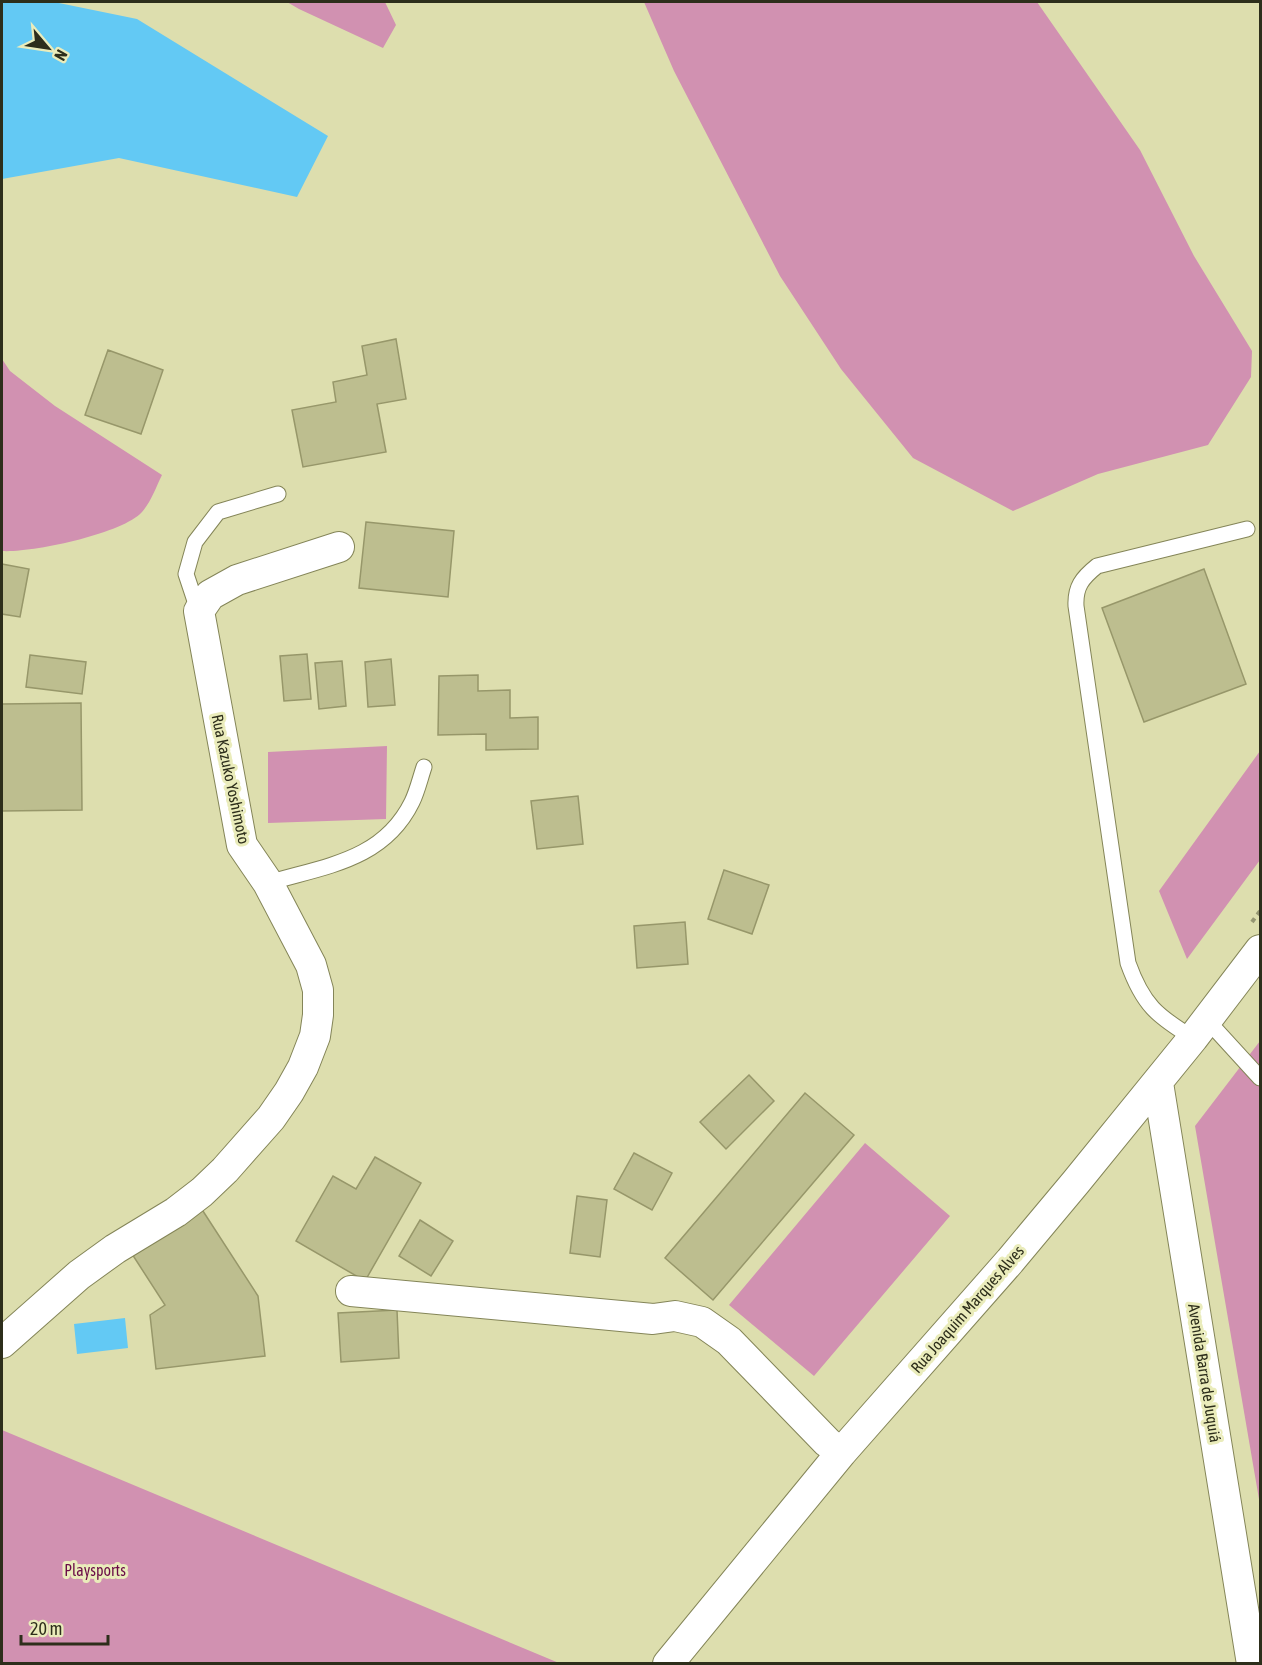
<svg xmlns="http://www.w3.org/2000/svg" width="1262" height="1665" font-family="'Asap Condensed',sans-serif">
  <rect width="100%" height="100%" fill="#dddeae"/>
  <!-- green -->
  <path fill="#d191b1" d="M287,2H385L396,25L383,48L299,9Z
    M644,2H1037L1140,150L1194,256L1252,351L1251,377L1208,445L1098,474L1013,511L913,458L841,369L780,276L674,71Z
    M2,359L10,371L55,406L162,475C156,487 151,502 142,512C122,534 31,553 2,551Z
    M387,746L386,819L268,823V752Z
    M1260,751V860L1187,959L1159,891Z
    M1260,1041V1505L1195,1126Z
    M865,1143L950,1216L814,1376L729,1305Z
    M2,1430L559,1663H2Z"/>
  <!-- water -->
  <path fill="#63c9f4" d="M2,2H54L137,19L328,136L297,197L119,158L2,179Z
    M125,1318L128,1348L77,1354L74,1324Z"/>
  <!-- building -->
  <path fill="#bdbe8f" stroke="#97976a" stroke-width="1.5" d="M396,339L406,399L377,404L386,452L303,467L292,410L336,402L333,382L367,375L362,346Z
    M108,350L163,370L141,434L85,415Z
    M366,522L454,531L448,597L359,588Z
    M2,564L29,569L20,617L2,614Z
    M1204,569L1246,684L1144,722L1102,608Z
    M307,654L311,699L284,701L280,656Z
    M30,655L86,662L82,694L26,687Z
    M391,659L395,705L368,707L365,662Z
    M342,661L346,706L319,709L315,663Z
    M478,675V691L510,690V718L538,717V749L486,750V734L438,735L439,676Z
    M81,703L82,810L2,811V704Z
    M578,796L583,844L537,849L531,801Z
    M724,870L769,885L752,934L708,919Z
    M685,922L688,964L637,968L634,926Z
    M749,1075L774,1101L726,1149L700,1122Z
    M805,1093L854,1135L713,1300L665,1258Z
    M634,1153L672,1173L652,1210L614,1189Z
    M375,1157L421,1183L365,1281L296,1241L333,1176L356,1189Z
    M577,1196L607,1200L600,1257L570,1253Z
    M201,1208L258,1296L265,1356L156,1369L150,1315L165,1305L132,1254Z
    M420,1220L453,1241L431,1276L399,1256Z
    M397,1310L399,1358L341,1362L338,1313Z"/>
  <g fill="none" stroke-linecap="round" stroke-linejoin="round">
    <defs>
      <path id="service" d="M199,613L186,574L195,542L218,512L278,494
        M268,883C324,866 383,861 412,802C417,792 420,779 424,767
        M1207,1020L1260,1078
        M1193,1038C1157,1016 1143,1005 1128,963L1076,606C1075,587 1082,578 1097,566L1247,529"/>
      <path id="minor" d="M1158,1083L1252,1664
        M351,1291L653,1319L675,1316L702,1322L729,1341L827,1442L841,1453
        M2,1343L79,1275L115,1249L176,1212L202,1192L225,1170L271,1118L289,1092L303,1067L315,1036L318,1015V990L311,965L268,883L242,845L199,611L210,595L237,580L339,547
        M668,1664L841,1453L1010,1261L1076,1182L1193,1038L1260,950"/>
    </defs>
    <!-- service casing -->
    <use href="#service" stroke="#848558" stroke-width="17"/>
    <!-- minor casing -->
    <use href="#minor" stroke="#848558" stroke-width="32"/>
    <!-- path -->
    <path stroke="#969773" stroke-width="4" stroke-dasharray="4.5 4.5" stroke-linecap="butt" d="M1252,922L1260,911"/>
    <!-- service -->
    <use href="#service" stroke="#fff" stroke-width="15"/>
    <!-- minor -->
    <use href="#minor" stroke="#fff" stroke-width="30"/>
  </g>
  <g text-anchor="middle" dominant-baseline="central" stroke-width="6" stroke-linejoin="round" paint-order="stroke">
    <!-- street labels -->
    <g font-size="16" fill="#2d2e1b" stroke="#eaecbb">
      <text transform="translate(231 779) rotate(78)">Rua Kazuko Yoshimoto</text>
      <text transform="translate(967 1309) rotate(-49)">Rua Joaquim Marques Alves</text>
      <text transform="translate(1205 1373) rotate(81)">Avenida Barra de Juquiá</text>
    </g>
    <!-- park labels -->
    <g font-size="16" fill="#6a0c47" stroke="#eaecbb">
      <text x="95" y="1570">Playsports</text>
    </g>
  </g>
  <!-- border -->
  <rect width="1262" height="1665" fill="none" stroke="#2d2e1b" stroke-width="6"/>
  <!-- north arrow -->
  <g transform="translate(48 48) rotate(119)" stroke="#eaecbb" stroke-width="4.5" paint-order="stroke">
  <path d="M0-4.5L10 22L0 15L-10 22Z" fill="#2d2e1b"/>
  <text y="-9" font-size="16" font-weight="bold" text-anchor="middle" fill="#2d2e1b">N</text>
  </g>
  <!-- scale -->
  <path d="M21 1635v9h87v-9" fill="none" stroke="#2d2e1b" stroke-width="3"/>
  <text x="30" y="1635" font-size="18" fill="#2d2e1b" stroke="#eaecbb" stroke-width="4.5" paint-order="stroke">20 m</text>
</svg>
